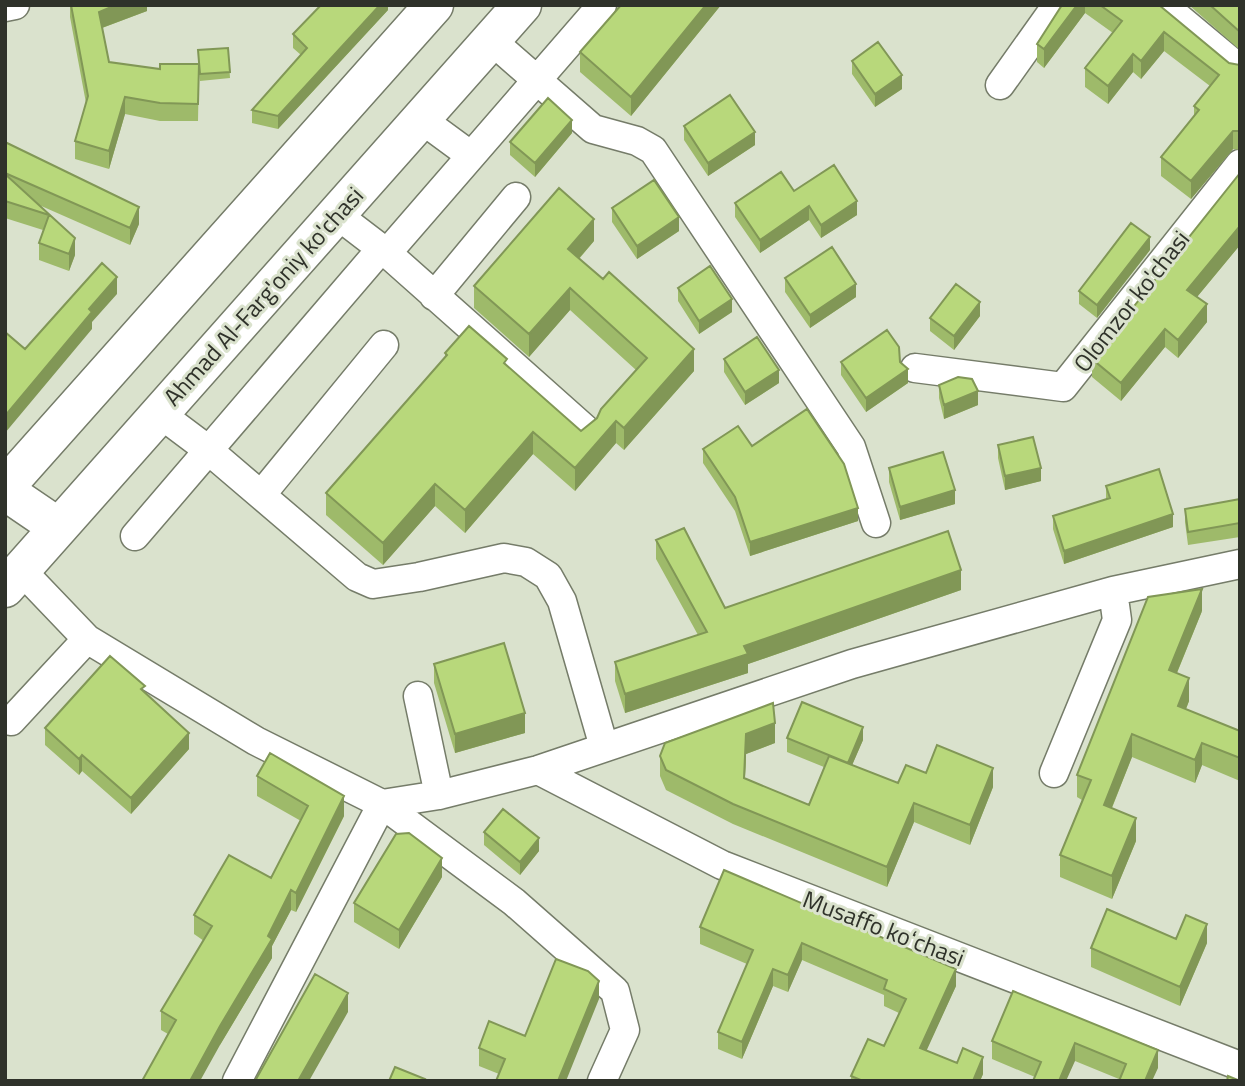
<svg xmlns="http://www.w3.org/2000/svg" width="1245" height="1086" font-family="'Titillium Web',sans-serif">
  <rect width="100%" height="100%" fill="#dae2cd"/>
  <g fill="none" stroke-linecap="round" stroke-linejoin="round">
    <defs>
      <path id="minor" d="M1163,5L1240,69
        M5,7L15,5
        M491,40L593,129L637,141L653,150L851,447L876,523
        M1000,85L1057,5
        M421,119L470,155
        M336,214L387,253L585,429
        M387,253L602,5
        M434,296L516,197
        M915,368L1063,387L1240,164
        M159,413L207,449L357,577L373,584L419,577L504,558L526,562L548,576L562,601L604,747
        M261,495L384,345
        M135,536L381,249
        M21,570L87,639L256,741L382,804L439,795L538,770L852,664L1113,591L1240,564
        M418,696L439,795
        M5,720L11,721L87,639
        M538,770L722,865L1240,1066
        M1054,773L1117,620L1113,591
        M237,1081L382,804L514,902L615,991L625,1030L602,1081"/>
      <path id="highway" d="M5,487L434,5
        M5,491L58,527
        M5,588L522,5"/>
    </defs>
    <!-- minor casing -->
    <use href="#minor" stroke="#757c69" stroke-width="31"/>
    <!-- highway casing -->
    <use href="#highway" stroke="#757c69" stroke-width="41"/>
    <!-- minor -->
    <use href="#minor" stroke="#fff" stroke-width="28"/>
    <!-- highway -->
    <use href="#highway" stroke="#fff" stroke-width="38"/>
  </g>
  <!-- wall -->
  <path fill="#9eba6a" d="M70,5H147V11L102,28L109,62L160,69V64H199L198,50L228,48L230,78L200,81L199,68L198,121H160L125,114L109,169L75,159V141L86,103L70,17Z
    M388,5V10L278,129L252,123V110L301,55L293,48V34Z
    M721,5L631,116L580,72V52Z
    M1062,5H1159L1229,63L1240,65V150L1233,149L1191,199L1161,176V157L1194,116V106L1210,86L1164,51L1141,79L1133,72L1108,104L1085,87V68L1113,33L1085,13L1044,68L1037,62V44Z
    M1189,5H1240V50Z
    M852,61L902,89L875,107L852,74Z
    M684,126L755,145L708,176L684,140Z
    M572,133L535,177L510,155V142Z
    M5,142L139,224L130,245L39,205L75,238V255L69,271L39,260V243L43,230L5,218Z
    M1240,173V245L1197,297L1207,322L1178,358L1165,347L1121,401L1092,377V359Z
    M794,191L857,215L821,238L809,220L760,253L735,217V203Z
    M612,208L679,231L637,259L612,222Z
    M594,241L579,259L694,371L624,450L616,443L575,491L533,454L465,533L435,506L383,565L326,515V493L445,358V353L507,366L581,431L597,418L636,370L570,310L529,357L474,308V286Z
    M1150,250L1097,318L1079,304V291Z
    M785,278L856,297L810,328L785,292Z
    M678,288L732,312L699,334L678,301Z
    M980,316L954,350L930,331V318Z
    M724,359L779,383L745,405L724,372Z
    M841,362H900L908,383L866,412L841,375Z
    M939,385L978,405L944,419L939,398Z
    M998,445L1041,481L1005,490L998,458Z
    M752,446L858,521L750,556L735,511L703,463V449Z
    M889,468L955,504L900,520L889,482Z
    M1106,486L1173,527L1064,564L1053,529V516L1106,499Z
    M1240,499V537L1188,545L1185,522V509Z
    M656,540L725,608L961,590L748,664V673L625,713L615,681V662L698,635L656,559Z
    M1202,611L1177,673L1189,701L1186,709L1240,731V781L1202,765L1195,783L1132,757L1112,808L1136,841L1112,899L1060,877V855L1082,800L1077,797V775Z
    M434,664L525,733L455,753L434,683Z
    M145,693L189,749L131,814L82,771L79,775L45,745V728Z
    M787,738L863,740L852,765L898,783L926,773L993,787L970,845L914,822L887,887L733,824L666,790L660,776V756L775,743L746,754L745,778L809,805L824,767L787,752Z
    M257,776L344,816L296,912L291,910L272,946V958L220,1045L168,1034L161,1030V1011L204,941L194,934V915L271,878L301,821L257,796Z
    M484,832L539,851L520,875L484,845Z
    M724,870L956,986L926,1050L983,1074L980,1081H851V1076L884,1046L899,1013L884,1006V995L802,960L788,992L773,986L742,1059L718,1049V1032L747,964L700,944V927Z
    M442,877L399,949L354,922V903Z
    M1176,939L1207,943L1180,1006L1091,967V948Z
    M1013,991L1158,1068L1119,1079L1075,1061L1035,1077L992,1059V1041Z
    M599,999L499,1074L479,1066V1048L525,1036Z"/>
  <!-- shaded-wall -->
  <path fill="#819756" d="M116,5H147V11L99,29V12Z
    M380,5H388V10L278,129V116Z
    M706,5H721L631,116V97Z
    M1077,5H1085V13L1044,68V49Z
    M1164,32V51L1141,79V61Z
    M1133,54V72L1108,104V86Z
    M902,75V89L875,107V94Z
    M125,97V114L109,169V151Z
    M572,120V133L535,177V163Z
    M1233,131V149L1191,199V181Z
    M755,132V145L708,176V163Z
    M857,201V215L821,238V225Z
    M809,206V220L760,253V240Z
    M139,207V224L130,245V228Z
    M679,217V231L637,259V246Z
    M594,219V241L568,271V249Z
    M1240,226V245L1187,309V290Z
    M1150,237V250L1097,318V305Z
    M75,238V255L69,271V254Z
    M117,277V294L92,322V329L5,433V416L89,309Z
    M856,284V297L810,328V315Z
    M570,288V310L529,357V334Z
    M732,299V312L699,334V321Z
    M980,302V316L954,350V336Z
    M1207,304V322L1178,358V340Z
    M1165,329V347L1121,401V383Z
    M694,349V371L624,450V428Z
    M908,369V383L866,412V398Z
    M779,370V383L745,405V392Z
    M978,391V405L944,419V405Z
    M616,421V443L575,491V468Z
    M533,432V454L465,533V510Z
    M1041,468V481L1005,490V476Z
    M435,484V506L383,565V543Z
    M955,490V504L900,520V507Z
    M858,508V521L750,556V542Z
    M1173,514V527L1064,564V551Z
    M961,570V590L748,664V673L625,713V694L744,646Z
    M1202,589V611L1169,692V670Z
    M1189,678V701L1178,729V706Z
    M525,713V733L455,753V734Z
    M775,723V743L746,754L744,798L746,734Z
    M863,727V740L847,777V764Z
    M189,733V749L131,814V798Z
    M1132,734V757L1104,827V805Z
    M1202,743V765L1195,783V760Z
    M82,755V771L79,775V759Z
    M993,768V787L970,845V825Z
    M344,796V816L296,912V893Z
    M914,803V822L887,887V867Z
    M1136,818V841L1112,899V876Z
    M539,838V851L520,875V862Z
    M442,858V877L399,949V930Z
    M291,890V910L272,946V958L220,1045L200,1081H190Z
    M1207,924V943L1180,1006V987Z
    M802,943V960L788,992V975Z
    M773,969V986L742,1059V1042Z
    M956,969V986L920,1065V1048Z
    M599,981V999L566,1081H558Z
    M7,990V1010L5,1015V995Z
    M348,993V1012L309,1081H298Z
    M1075,1043V1061L1066,1081H1059Z
    M1158,1050V1068L1152,1081H1145Z
    M983,1057V1074L980,1081H973Z"/>
  <!-- building -->
  <path fill="#b8d87b" stroke="#819756" stroke-width="2" d="M71,5H116L99,12L109,62L160,69V64H199L198,104L160,103L125,97L109,151L75,141L88,96Z
    M321,5H380L278,116L252,110L307,48L293,34Z
    M621,5H706L631,97L580,52Z
    M1062,5H1077L1044,49L1037,44Z
    M1100,5H1159L1229,63L1240,65V131H1233L1191,181L1161,157L1199,110L1194,106L1219,75L1164,32L1141,61L1133,54L1108,86L1085,68L1122,21Z
    M1210,5H1240V32Z
    M878,42L902,75L875,94L852,61Z
    M228,48L230,72L200,74L198,50Z
    M730,95L755,132L708,163L684,126Z
    M548,98L572,120L535,163L510,142Z
    M5,142L139,207L130,228L5,173Z
    M834,165L857,201L821,225L809,206L760,240L735,203L781,172L794,191Z
    M1240,173V226L1187,290L1207,304L1178,340L1165,329L1121,383L1092,359Z
    M5,174L75,238L69,254L39,243L49,215L5,201Z
    M654,180L679,217L637,246L612,208Z
    M559,188L594,219L568,249L603,279L609,272L694,349L624,428L616,421L575,468L533,432L465,510L435,484L383,543L326,493L447,355L445,353L469,326L507,359L504,363L581,431L597,418L601,409L647,358L570,288L529,334L474,286Z
    M1131,223L1150,237L1097,305L1079,291Z
    M832,247L856,284L810,315L785,278Z
    M102,263L117,277L89,309L92,312L5,416V332L25,349Z
    M710,266L732,299L699,321L678,288Z
    M956,284L980,302L954,336L930,318Z
    M887,330L899,347L900,362L908,369L866,398L841,362Z
    M757,337L779,370L745,392L724,359Z
    M958,377L972,379L978,391L944,405L939,385Z
    M807,409L844,464L858,508L750,542L735,497L703,449L738,426L752,446Z
    M1033,437L1041,468L1005,476L998,445Z
    M943,452L955,490L900,507L889,468Z
    M1159,469L1173,514L1064,551L1053,516L1110,498L1106,486Z
    M1240,499V523L1188,532L1185,509Z
    M684,528L725,608L948,531L961,570L744,646L748,654L625,694L615,662L707,632L656,540Z
    M1202,589L1169,670L1189,678L1178,706L1240,731V758L1202,743L1195,760L1132,734L1104,805L1136,818L1112,876L1060,855L1091,780L1077,775L1148,597Z
    M504,643L525,713L455,734L434,664Z
    M110,656L145,686L141,689L189,733L131,798L82,755L79,759L45,728Z
    M802,702L863,727L848,763L787,738Z
    M773,703L775,723L746,734L744,778L809,805L829,756L898,783L906,765L926,773L937,745L993,768L970,825L914,803L887,867L733,804L666,770L660,756L665,743Z
    M270,753L344,796L296,893L291,890L268,936L272,939L220,1026L190,1081H142L176,1020L161,1011L212,926L194,915L229,855L271,878L308,806L257,776Z
    M503,809L539,838L520,862L484,832Z
    M409,833L442,858L399,930L354,903L396,834Z
    M724,870L956,969L920,1048L957,1063L963,1048L983,1057L973,1081H863L851,1076L868,1039L884,1046L906,999L884,989L887,980L802,943L788,975L773,969L742,1042L718,1032L753,950L700,927Z
    M1107,909L1176,939L1186,915L1207,924L1180,987L1091,948Z
    M556,959L588,971L599,981L558,1081H496L505,1059L479,1048L489,1021L525,1036Z
    M315,974L348,993L298,1081H255Z
    M1013,991L1158,1050L1145,1081H1119L1126,1064L1075,1043L1059,1081H1033L1041,1062L992,1041Z
    M395,1067L425,1079L424,1081H389Z
    M1228,1076L1240,1081H1227Z"/>
  <g text-anchor="middle" dominant-baseline="central" stroke-width="6" stroke-linejoin="round" paint-order="stroke">
    <!-- street labels -->
    <g font-size="24" fill="#2f322a" stroke="#dae2cd">
      <text transform="translate(263 296) rotate(-48)">Ahmad Al-Farg'oniy ko'chasi</text>
      <text transform="translate(1131 301) rotate(-52)">Olomzor ko'chasi</text>
      <text transform="translate(884 928) rotate(21)">Musaffo koʻchasi</text>
    </g>
  </g>
  <!-- border -->
  <rect width="1245" height="1086" fill="none" stroke="#2f322a" stroke-width="14"/>
</svg>
